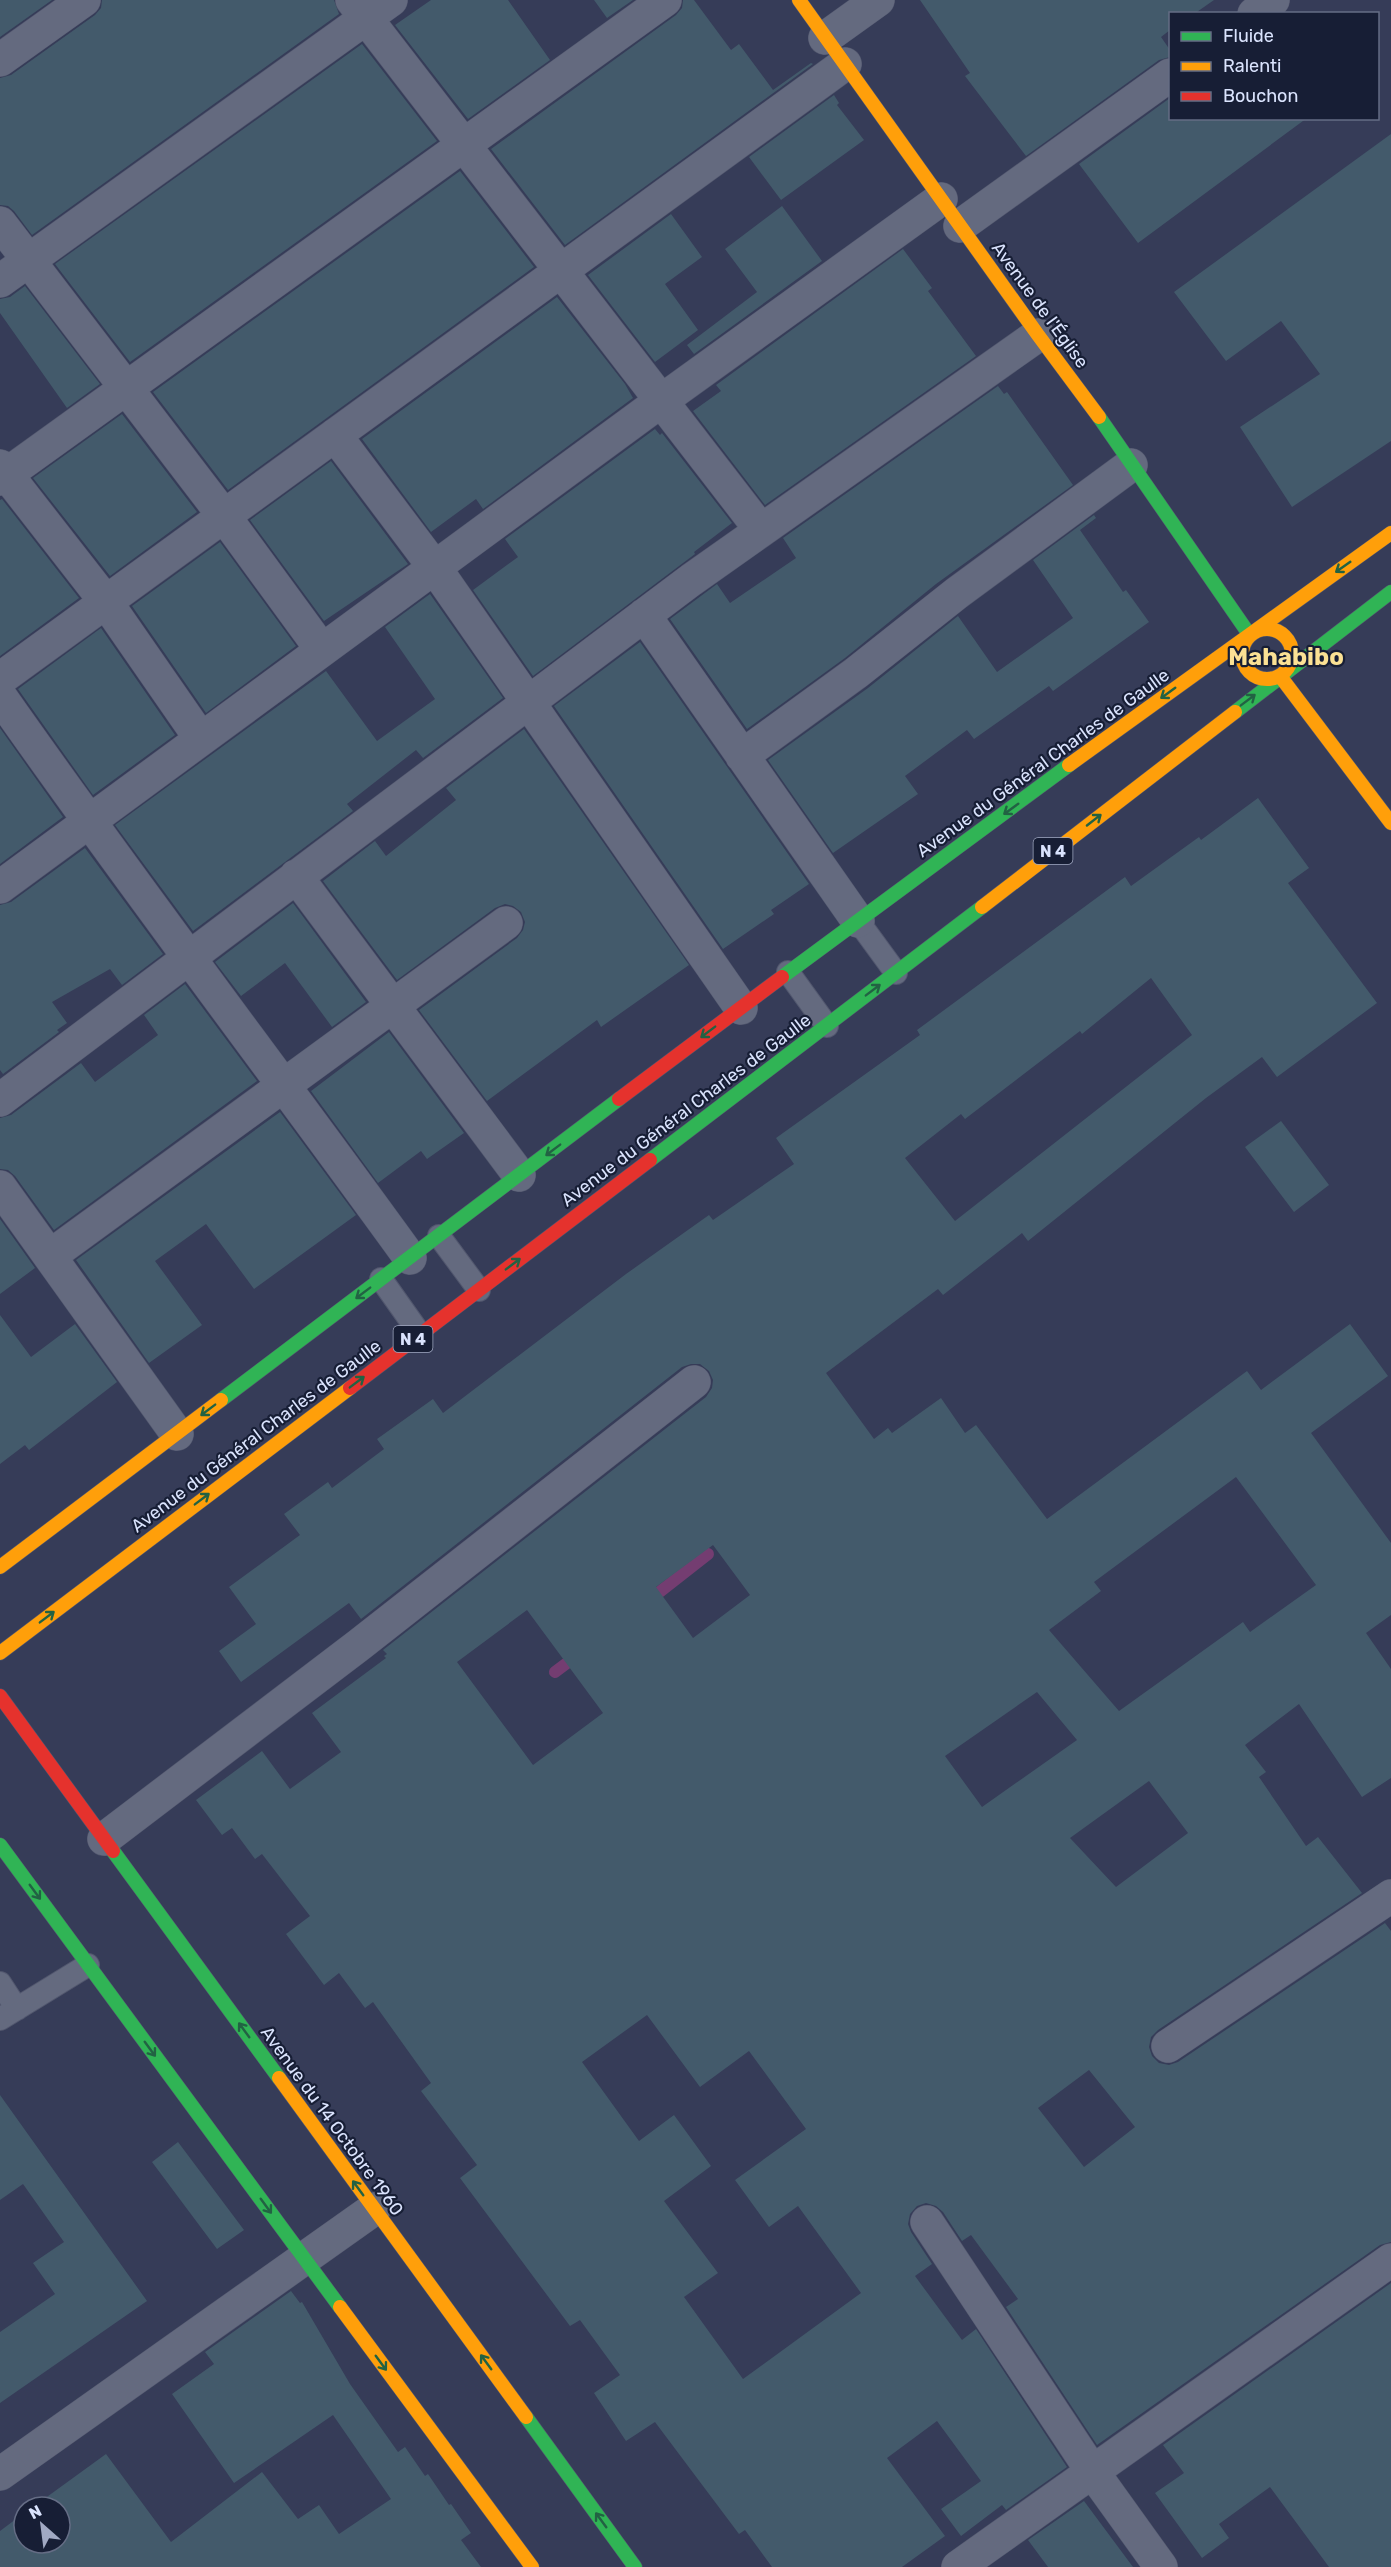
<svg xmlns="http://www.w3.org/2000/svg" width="1391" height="2567" font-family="Rubik,sans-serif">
  <rect width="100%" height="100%" fill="#363c58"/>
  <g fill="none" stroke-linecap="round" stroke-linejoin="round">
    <!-- stream -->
    <path stroke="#743d71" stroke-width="12" d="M648,1601L708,1554
      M555,1672L579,1654"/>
  </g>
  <!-- building -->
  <path fill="#435a6b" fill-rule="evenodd" d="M0,0H52L0,37Z
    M102,0H334L339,14L32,235L14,211L8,206L0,205V78L11,75L95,15L101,8Z
    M431,0H508L550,60L468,119L395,25Z
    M594,0H633L607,18Z
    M683,0H694L731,50L739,44L773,90L811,63L813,64L565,245L491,149L676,15L682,8Z
    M920,0H1214L1194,14H1170V30L1161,37L1170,50V57L1159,60L1026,156L965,76L970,73Z
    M362,44L437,141L130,362L55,264Z
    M834,95L839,103L837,105L864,140L781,200L749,157Z
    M1170,98V118H1307L1138,243L1079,164Z
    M1391,134V441L1292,507L1240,427L1320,374L1281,321L1226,361L1174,292Z
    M460,171L534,267L228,490L153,392Z
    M782,206L822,261L694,354L687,345L757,292L725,249Z
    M671,214L702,257L665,284L698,330L655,362L588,275Z
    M903,249L932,288L928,291L976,356L765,505L693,411L721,391L716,385Z
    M25,286L100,384L67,408L0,313V299L10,297Z
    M557,297L625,384L633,398L483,509L476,499L431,532L362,439Z
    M998,386L1004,394L1007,392L1073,485L936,584L845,658L747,729L670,619L717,584L730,603L796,558L783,538Z
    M122,414L197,512L110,576L33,478Z
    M655,429L660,435L662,433L732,523L694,552L695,554L533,676L473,590L518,557L505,539Z
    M331,461L408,564L324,621L250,520Z
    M2,499L79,598L0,656V500Z
    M1094,515L1096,518L1080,530L1123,592L1126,590L1149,622L1053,691L1049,686L974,739L967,730L905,776L918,794L833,853L768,760L868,688L958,616L997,672L1073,618L1033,560Z
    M220,542L296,646L206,713L132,606Z
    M430,594L503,698L423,758L416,750L347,804L353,811L193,931L115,825L326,671L377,741L435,699L385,627Z
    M101,628L175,735L93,795L18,689Z
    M640,642L809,884L771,910L774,914L723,949L554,706Z
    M0,728L63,817L0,864Z
    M524,729L689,965L601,1027L597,1020L487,1101L419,1010L517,938L523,930L525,922L521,912L513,906L505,904L495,908L397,980L323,881L375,841L386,856L456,800L446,788Z
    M1258,798L1309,868L1288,883L1377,1003L1277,1077L1262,1057L1206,1098L1028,1241L1022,1233L943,1295L938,1289L826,1373L874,1439L888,1428L892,1433L941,1398L965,1433L976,1425L1047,1519L1247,1371L1261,1390L1350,1324L1388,1376L1311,1433L1391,1543V1615L1366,1633L1391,1669V1778L1362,1797L1299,1704L1245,1745L1266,1772L1259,1777L1306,1846L1318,1837L1362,1893L1158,2030L1151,2037L1149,2047L1152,2056L1159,2063L1169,2065L1178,2062L1385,1923L1391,1931V2242L1380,2245L1097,2445L1006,2307L1018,2299L971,2235L962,2241L943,2212L936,2206L926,2203L917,2206L910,2214L908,2224L911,2232L932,2264L915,2276L962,2340L976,2329L1067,2467L1006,2510L1002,2505L961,2536L941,2509L981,2481L937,2421L887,2458L945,2536L902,2567H772L745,2530L739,2534L655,2422L626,2441L594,2393L620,2375L580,2320L570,2326L460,2178L477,2165L421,2091L431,2083L373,2002L365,2008L339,1973L324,1985L286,1934L310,1916L262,1854L255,1859L232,1828L222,1835L196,1800L262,1751L290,1789L341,1752L312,1713L386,1658L384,1656L387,1654L383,1650L706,1397L712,1388L713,1380L709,1371L700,1364H691L682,1367L361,1619L349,1603L241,1682L219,1651L256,1624L229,1587L300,1535L284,1514L328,1482L332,1488L384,1449L377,1439L433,1399L443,1413L626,1274L709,1215L713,1220L794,1164L776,1138L920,1035L917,1030L1125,877L1131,886L1199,837L1201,840ZM1151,978L1192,1035L955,1221L905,1158L961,1114L965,1119L1080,1031L1082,1034ZM1236,1477L1316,1585L1250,1632L1243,1622L1119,1711L1049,1630L1101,1591L1094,1582ZM713,1545L750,1595L693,1638L656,1587ZM527,1610L603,1713L533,1765L457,1662ZM1037,1692L1077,1740L982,1807L945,1756ZM1149,1781L1188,1833L1116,1887L1070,1838ZM647,2015L700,2087L749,2051L806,2129L735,2180L769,2227L798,2206L861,2293L743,2379L684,2297L718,2273L664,2201L711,2166L674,2115L639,2141L582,2062ZM1089,2070L1135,2127L1084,2167L1038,2108Z
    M85,848L163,954L122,985L110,969L52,1002L67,1023L57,1030L59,1032L3,1074L0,1070V905L11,902Z
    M293,903L366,1002L332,1027L285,963L241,996L215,962Z
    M185,984L257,1081L54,1230L15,1176L8,1170L0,1169V1118L11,1115L81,1063L95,1082L158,1035L144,1015Z
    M389,1032L464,1133L427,1159L421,1151L378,1183L311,1091Z
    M280,1112L356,1215L254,1289L206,1224L155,1261L202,1325L149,1363L76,1260Z
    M1281,1121L1329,1185L1294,1212L1245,1147Z
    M0,1219L35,1268L0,1294Z
    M0,1315L31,1357L75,1324L117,1382L29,1450L25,1445L0,1464Z
    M0,2095L147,2301L0,2403V2332L55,2294L33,2263L64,2242L23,2184L0,2200Z
    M178,2142L244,2230L217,2249L152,2162Z
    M1391,2283V2567H1329L1270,2487L1219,2524L1229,2538L1202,2558L1155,2493L1184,2473L1163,2445Z
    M291,2291L300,2303L302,2302L350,2384L398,2452L405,2447L425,2476L428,2474L449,2505L451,2504L471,2533L461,2540L481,2567H0V2531L24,2513V2543H60V2507H33L106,2454L171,2542L262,2472L298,2519L319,2505L339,2534L391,2499L333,2415L234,2483L172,2394L214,2364L205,2352Z
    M1084,2501L1133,2567H1048L1028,2540Z"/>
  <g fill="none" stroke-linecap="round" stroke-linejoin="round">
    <defs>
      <path id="lane" d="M858,921L896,973
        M788,972L827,1026
        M439,1236L479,1290
        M381,1279L420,1334
        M0,1983L17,2009
        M0,2019L88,1965"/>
      <path id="street" d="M352,0L761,530
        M1254,14L1273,0
        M825,38L878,0
        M0,60L84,0
        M0,223L224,516L322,650
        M960,226L1170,75
        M0,281L391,0
        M335,435L435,568L741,1008
        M0,466L106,602L201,739
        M0,479L665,0
        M644,615L858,921
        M0,679L845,64
        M0,696C133,886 274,1070 410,1258
        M742,756L856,673L957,593L1131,465
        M296,876L519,1175
        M0,887L661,401L941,199
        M0,1100L691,580L1038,335
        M0,1187L177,1434
        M50,1256L506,923
        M104,1839L359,1645L694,1382
        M1168,2046L1391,1896
        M927,2222L1092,2471L1161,2567
        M0,2474L374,2209
        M958,2567L1391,2260"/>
      <path id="fast" d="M1099,417L1249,634
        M1235,712L1391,592
        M782,977L1069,765
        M650,1160L982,907
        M221,1400L619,1099
        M0,1845L340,2307
        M113,1851L279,2078
        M526,2417L635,2567"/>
      <path id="slow" d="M799,0L1038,335L1099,417
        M1242 654a25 25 0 1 1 50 0a25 25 0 1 1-50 0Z
        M1280,676L1391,823
        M1069,765L1391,533
        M982,907L1235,712
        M0,1567L221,1400
        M0,1653L350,1388
        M279,2078L526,2417
        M340,2307L532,2567"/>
      <path id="jam" d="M619,1099L782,977
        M350,1388L650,1160
        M0,1696L113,1851"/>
    </defs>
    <!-- lane casing -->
    <use href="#lane" stroke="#52576e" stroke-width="24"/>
    <!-- street casing -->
    <use href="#street" stroke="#52576e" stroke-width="34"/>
    <!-- fast casing -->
    <use href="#fast" stroke="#52576e" stroke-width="15"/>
    <!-- slow casing -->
    <use href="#slow" stroke="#52576e" stroke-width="15"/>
    <!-- jam casing -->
    <use href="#jam" stroke="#52576e" stroke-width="15"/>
    <!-- lane -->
    <use href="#lane" stroke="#646a7f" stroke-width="22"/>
    <!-- street -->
    <use href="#street" stroke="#646a7f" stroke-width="33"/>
    <!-- fast -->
    <use href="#fast" stroke="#30b455" stroke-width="14"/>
    <!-- slow -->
    <use href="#slow" stroke="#ff9f0a" stroke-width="14"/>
    <!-- jam -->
    <use href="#jam" stroke="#e5322d" stroke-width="14"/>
  </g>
  <!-- one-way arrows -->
  <defs><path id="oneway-shaft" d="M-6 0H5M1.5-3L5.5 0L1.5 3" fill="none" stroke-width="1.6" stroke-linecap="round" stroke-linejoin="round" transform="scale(1.5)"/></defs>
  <g stroke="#226243">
    <use href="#oneway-shaft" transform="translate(1343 567) rotate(145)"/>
    <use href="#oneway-shaft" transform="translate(1168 693) rotate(144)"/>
    <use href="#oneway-shaft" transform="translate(1248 700) rotate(-37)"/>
    <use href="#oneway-shaft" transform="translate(1011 809) rotate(144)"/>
    <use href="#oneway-shaft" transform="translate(1094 820) rotate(-38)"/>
    <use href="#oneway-shaft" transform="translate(873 990) rotate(-37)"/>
    <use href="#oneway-shaft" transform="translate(708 1032) rotate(143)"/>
    <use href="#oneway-shaft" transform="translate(553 1150) rotate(143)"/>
    <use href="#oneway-shaft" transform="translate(513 1264) rotate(-37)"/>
    <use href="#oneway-shaft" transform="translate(363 1293) rotate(143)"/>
    <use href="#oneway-shaft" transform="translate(357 1382) rotate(-37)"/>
    <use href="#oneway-shaft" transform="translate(208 1410) rotate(143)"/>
    <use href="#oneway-shaft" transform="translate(202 1499) rotate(-37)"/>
    <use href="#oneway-shaft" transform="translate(47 1617) rotate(-37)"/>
    <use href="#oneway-shaft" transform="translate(35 1892) rotate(54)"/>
    <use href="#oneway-shaft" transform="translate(244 2030) rotate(-126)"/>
    <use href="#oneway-shaft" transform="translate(150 2049) rotate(54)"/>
    <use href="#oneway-shaft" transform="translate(358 2188) rotate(-126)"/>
    <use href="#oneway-shaft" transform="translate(266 2206) rotate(54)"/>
    <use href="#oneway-shaft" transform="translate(486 2362) rotate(-126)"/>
    <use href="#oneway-shaft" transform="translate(381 2363) rotate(54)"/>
    <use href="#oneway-shaft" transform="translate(601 2520) rotate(-126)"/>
  </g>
  <g text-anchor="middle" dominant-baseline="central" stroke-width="4.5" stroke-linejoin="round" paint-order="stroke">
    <!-- shield labels -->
    <g fill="#171e35" stroke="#a0a8c1" stroke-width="1.5">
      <rect x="1033.5" y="838" width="39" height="26" rx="4.5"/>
      <rect x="393.5" y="1326" width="39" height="26" rx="4.5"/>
    </g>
    <g font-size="16" font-weight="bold" fill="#dae3fd">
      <text x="1053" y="851">N 4</text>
      <text x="413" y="1339">N 4</text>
    </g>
    <!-- street labels -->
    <g font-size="18" fill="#dae3fd" stroke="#171e35">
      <text transform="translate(1040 305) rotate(54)">Avenue de l'Église</text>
      <text transform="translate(1043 763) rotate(-36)">Avenue du Général Charles de Gaulle</text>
      <text transform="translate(686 1110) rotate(-37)">Avenue du Général Charles de Gaulle</text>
      <text transform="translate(256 1436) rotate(-37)">Avenue du Général Charles de Gaulle</text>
      <text transform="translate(332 2121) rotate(54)">Avenue du 14 Octobre 1960</text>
    </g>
    <!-- district labels -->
    <g font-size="24" font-weight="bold" fill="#fbe194" stroke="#171e35">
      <text x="1286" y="657">Mahabibo</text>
    </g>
  </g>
  <!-- legend -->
  <rect x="1169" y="12" width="210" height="108" fill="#171e35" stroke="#656d85" stroke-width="1.5"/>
  <rect x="1181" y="32" width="30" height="9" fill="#30b455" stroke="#656d85" stroke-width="1.5"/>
  <text x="1223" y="42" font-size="18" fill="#dae3fd">Fluide</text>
  <rect x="1181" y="62" width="30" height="9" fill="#ff9f0a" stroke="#656d85" stroke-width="1.5"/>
  <text x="1223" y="72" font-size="18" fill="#dae3fd">Ralenti</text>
  <rect x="1181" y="92" width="30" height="9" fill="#e5322d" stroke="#656d85" stroke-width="1.5"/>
  <text x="1223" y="102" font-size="18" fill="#dae3fd">Bouchon</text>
  <!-- north arrow -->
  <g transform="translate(42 2525) rotate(332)"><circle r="28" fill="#171e35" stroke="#656d85" stroke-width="1.5"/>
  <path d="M0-4.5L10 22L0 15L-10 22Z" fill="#a1a9c3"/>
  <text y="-9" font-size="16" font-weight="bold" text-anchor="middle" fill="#dae3fd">N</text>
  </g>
</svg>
